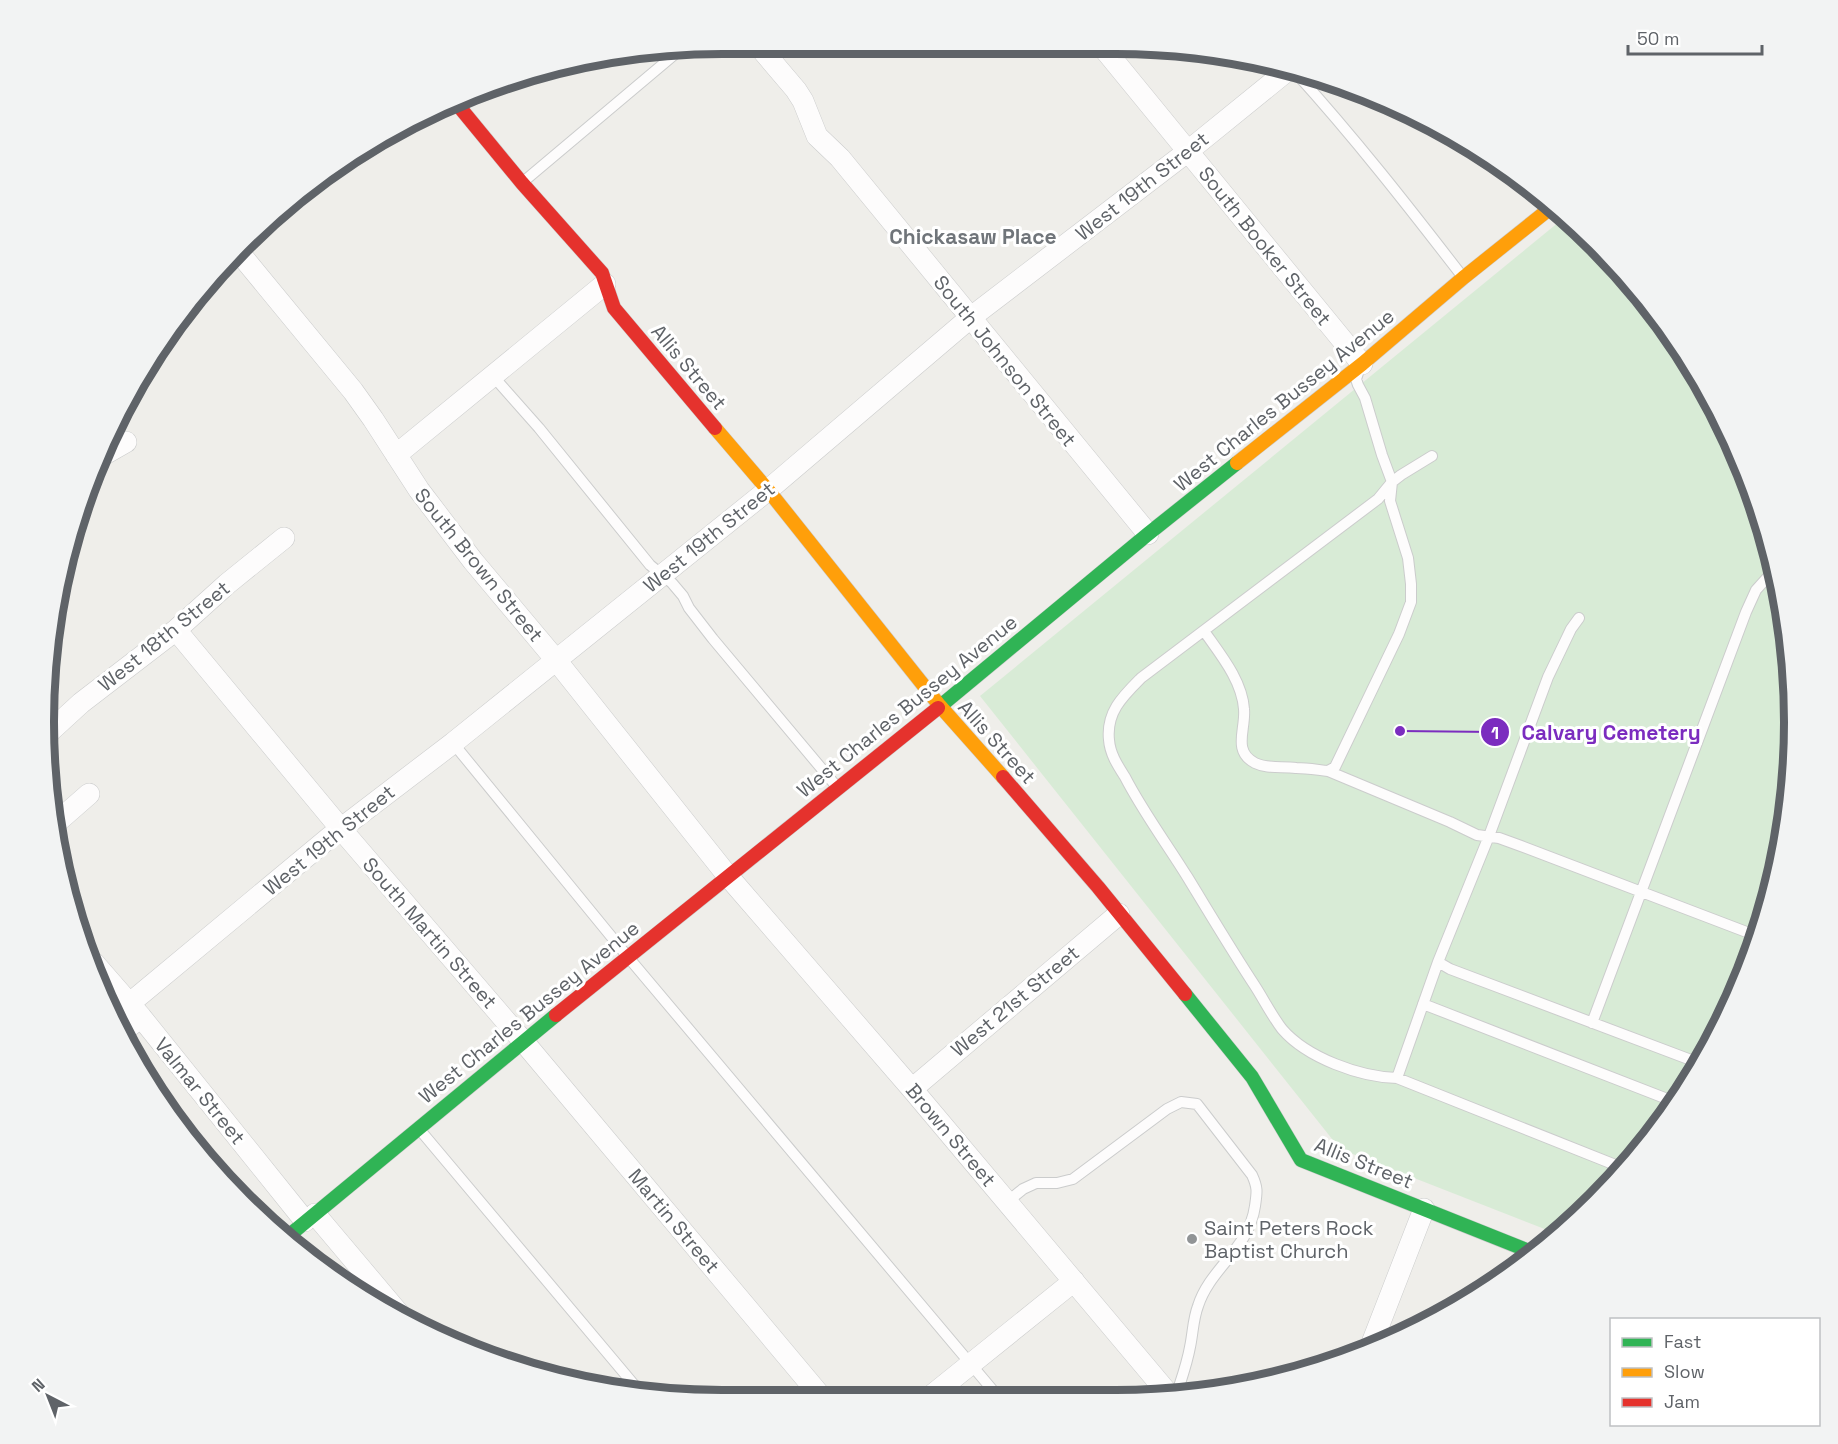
<svg xmlns="http://www.w3.org/2000/svg" width="1838" height="1444" font-family="'Space Grotesk',sans-serif">
  <rect width="100%" height="100%" fill="#efeeea"/>
  <!-- green -->
  <path fill="#d8ebd6" d="M1565,217L1626,274L1703,382L1758,504L1789,633L1793,766L1771,897L1725,1022L1655,1135L1560,1235L1340,1149L980,696Z"/>
  <g fill="none" stroke-linecap="round" stroke-linejoin="round">
    <defs>
      <path id="lane" d="M1295,72C1354,137 1408,206 1462,276
        M523,182L681,49
        M493,376L539,428L650,565L672,583L683,596L689,608L713,639L837,787
        M1432,456L1401,475L1392,482L1378,499L1141,678C1123,696 1106,712 1109,740C1110,754 1118,766 1125,777C1143,812 1167,844 1188,878C1210,914 1232,951 1255,986C1264,1000 1272,1016 1282,1029C1307,1058 1360,1077 1397,1078L1623,1168
        M1204,631C1220,654 1242,680 1244,709C1246,729 1232,751 1255,763C1267,769 1283,766 1296,768C1307,768 1318,770 1328,771L1335,767L1399,634L1411,602V584L1408,558L1390,501L1392,482L1382,455L1365,398L1358,385L1356,379L1358,373
        M453,743L628,957L1001,1400
        M1328,771L1450,822L1477,835L1499,838L1521,846L1757,936
        M1438,962L1450,969L1699,1063
        M1423,1004L1675,1102
        M1592,1023L1746,612L1756,590L1774,570
        M1397,1078L1438,962L1489,836L1548,677L1571,629L1579,618
        M420,1130L641,1393
        M1007,1202L1023,1189L1036,1183H1057L1073,1179L1167,1109L1181,1102L1197,1104L1252,1175C1258,1188 1257,1192 1255,1206C1249,1249 1210,1268 1198,1306C1193,1319 1193,1333 1190,1347C1187,1364 1181,1380 1176,1396"/>
      <path id="street" d="M757,44L796,90L803,101L817,136L840,158L1148,534
        M1101,45L1362,364
        M237,250L353,391L373,419L419,490L473,561L556,660L727,875L912,1089L1171,1397
        M105,454L126,442
        M396,455L605,284
        M176,630L341,829L523,1041L824,1400
        M45,736L81,703L176,630L227,584L284,538
        M57,822L89,794
        M94,963L141,1017L305,1221
        M129,1004L330,837L453,743L768,490L970,318L1187,152L1288,70
        M122,1032L141,1017
        M912,1089L1119,914
        M315,1214L401,1316
        M1370,1348L1424,1209
        M926,1400L1074,1281"/>
      <path id="fast" d="M938,708L1148,534L1237,463
        M1185,994L1252,1077L1301,1160L1534,1253
        M286,1238L556,1015"/>
      <path id="slow" d="M715,428L768,490L940,706L1003,777
        M1237,463L1362,364L1463,278L1553,206"/>
      <path id="jam" d="M457,104L522,183L602,273L614,308L715,428
        M1003,777L1098,887L1185,994
        M556,1015L938,708"/>
    </defs>
    <!-- lane casing -->
    <use href="#lane" stroke="#cbcccc" stroke-width="12"/>
    <!-- street casing -->
    <use href="#street" stroke="#cbcccc" stroke-width="22"/>
    <!-- fast casing -->
    <use href="#fast" stroke="#cacacb" stroke-width="15"/>
    <!-- slow casing -->
    <use href="#slow" stroke="#cacacb" stroke-width="15"/>
    <!-- jam casing -->
    <use href="#jam" stroke="#cacacb" stroke-width="15"/>
    <!-- lane -->
    <use href="#lane" stroke="#fdfcfc" stroke-width="10"/>
    <!-- street -->
    <use href="#street" stroke="#fdfcfc" stroke-width="21"/>
    <!-- fast -->
    <use href="#fast" stroke="#30b455" stroke-width="14"/>
    <!-- slow -->
    <use href="#slow" stroke="#ff9f0a" stroke-width="14"/>
    <!-- jam -->
    <use href="#jam" stroke="#e5322d" stroke-width="14"/>
  </g>
  <!-- markers -->
  <circle fill="#919496" stroke="#fff" stroke-width="2" cx="1192" cy="1239" r="6"/>
  <g text-anchor="middle" dominant-baseline="central" stroke-width="6" stroke-linejoin="round" paint-order="stroke">
    <!-- street labels -->
    <g font-size="20" fill="#5f6368" stroke="#fff">
      <text transform="translate(1142 186) rotate(-38)">West 19th Street</text>
      <text transform="translate(1265 246) rotate(51)">South Booker Street</text>
      <text transform="translate(1005 361) rotate(51)">South Johnson Street</text>
      <text transform="translate(689 367) rotate(50)">Allis Street</text>
      <text transform="translate(1284 400) rotate(-39)">West Charles Bussey Avenue</text>
      <text transform="translate(709 537) rotate(-39)">West 19th Street</text>
      <text transform="translate(479 565) rotate(51)">South Brown Street</text>
      <text transform="translate(164 636) rotate(-39)">West 18th Street</text>
      <text transform="translate(907 706) rotate(-39)">West Charles Bussey Avenue</text>
      <text transform="translate(997 742) rotate(48)">Allis Street</text>
      <text transform="translate(329 840) rotate(-39)">West 19th Street</text>
      <text transform="translate(430 933) rotate(49)">South Martin Street</text>
      <text transform="translate(1015 1001) rotate(-40)">West 21st Street</text>
      <text transform="translate(529 1012) rotate(-39)">West Charles Bussey Avenue</text>
      <text transform="translate(200 1091) rotate(51)">Valmar Street</text>
      <text transform="translate(951 1135) rotate(50)">Brown Street</text>
      <text transform="translate(1364 1163) rotate(22)">Allis Street</text>
      <text transform="translate(674 1221) rotate(50)">Martin Street</text>
    </g>
    <!-- poi labels -->
    <g font-size="20" fill="#5f6368" stroke="#fff" text-anchor="start">
      <text x="1204" y="1228">Saint Peters Rock<tspan x="1204" dy="23">Baptist Church</tspan></text>
    </g>
    <!-- neighbourhood labels -->
    <g font-size="21" font-weight="bold" fill="#70757a" stroke="#fff">
      <text x="973" y="236">Chickasaw Place</text>
    </g>
  </g>
  <!-- crop -->
  <path d="M0 0H1838V1444H0ZM722 54H1116A668 668 0 0 1 1784 722V722A668 668 0 0 1 1116 1390H722A668 668 0 0 1 54 722V722A668 668 0 0 1 722 54Z" fill="#f2f3f3" fill-rule="evenodd"/>
  <path fill="none" stroke="#5f6368" stroke-width="8" d="M722 54H1116A668 668 0 0 1 1784 722V722A668 668 0 0 1 1116 1390H722A668 668 0 0 1 54 722V722A668 668 0 0 1 722 54Z"/>
  <!-- callouts -->
  <path fill="none" stroke="#7b2cbf" stroke-width="2" d="M1400 731L1495 732"/>
  <g fill="#7b2cbf" stroke="#fff" stroke-width="2">
    <circle cx="1400" cy="731" r="6"/>
    <circle cx="1495" cy="732" r="15"/>
  </g>
  <g font-size="18" text-anchor="middle" font-weight="bold" fill="#fff">
    <text x="1495" y="739">1</text>
  </g>
  <g font-size="21" text-anchor="middle" font-weight="bold" fill="#7b2cbf" stroke="#fff" stroke-width="6" stroke-linejoin="round" paint-order="stroke">
    <text x="1611" y="740">Calvary Cemetery</text>
  </g>
  <!-- legend -->
  <rect x="1610" y="1318" width="210" height="108" fill="#ffffff" stroke="#bfc1c3" stroke-width="1.5"/>
  <rect x="1622" y="1338" width="30" height="9" fill="#30b455" stroke="#bfc1c3" stroke-width="1.5"/>
  <text x="1664" y="1348" font-size="18" fill="#5f6368">Fast</text>
  <rect x="1622" y="1368" width="30" height="9" fill="#ff9f0a" stroke="#bfc1c3" stroke-width="1.5"/>
  <text x="1664" y="1378" font-size="18" fill="#5f6368">Slow</text>
  <rect x="1622" y="1398" width="30" height="9" fill="#e5322d" stroke="#bfc1c3" stroke-width="1.5"/>
  <text x="1664" y="1408" font-size="18" fill="#5f6368">Jam</text>
  <!-- north arrow -->
  <g transform="translate(48 1396) rotate(318)" stroke="#ffffff" stroke-width="4.5" paint-order="stroke">
  <path d="M0-4.5L10 22L0 15L-10 22Z" fill="#5f6368"/>
  <text y="-9" font-size="16" font-weight="bold" text-anchor="middle" fill="#5f6368">N</text>
  </g>
  <!-- scale -->
  <path d="M1628 45v9h134v-9" fill="none" stroke="#5f6368" stroke-width="3"/>
  <text x="1637" y="45" font-size="18" fill="#5f6368" stroke="#ffffff" stroke-width="4.5" paint-order="stroke">50 m</text>
</svg>
